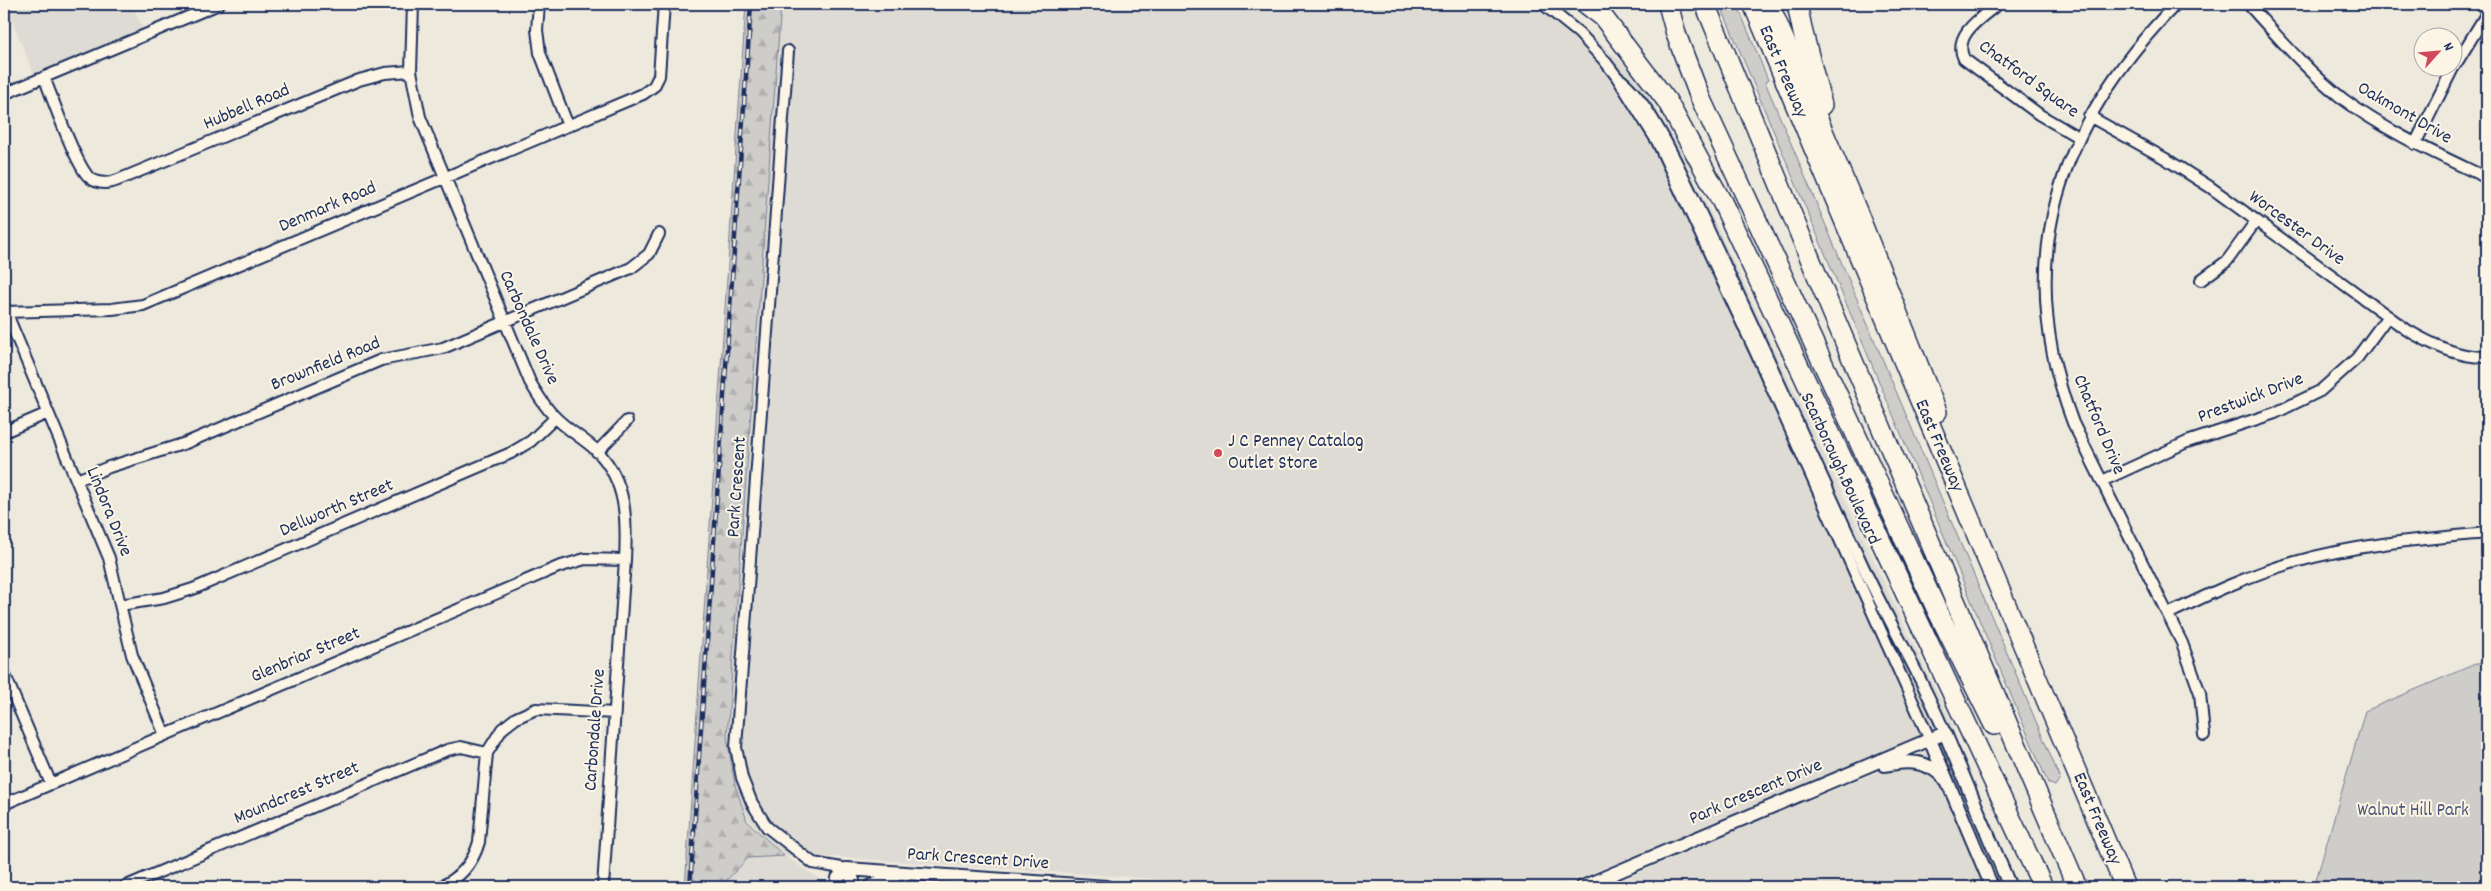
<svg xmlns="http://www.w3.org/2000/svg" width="2491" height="891" font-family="Dekko,sans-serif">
  <defs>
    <pattern id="forest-firs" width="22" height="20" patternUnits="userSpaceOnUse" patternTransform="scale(1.25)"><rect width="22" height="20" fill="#cfcdca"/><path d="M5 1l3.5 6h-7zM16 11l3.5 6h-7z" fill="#b1b0b0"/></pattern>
  </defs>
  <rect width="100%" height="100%" fill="#eee9dd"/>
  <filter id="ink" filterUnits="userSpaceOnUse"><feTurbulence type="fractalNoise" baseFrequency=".02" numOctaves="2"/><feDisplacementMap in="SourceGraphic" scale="10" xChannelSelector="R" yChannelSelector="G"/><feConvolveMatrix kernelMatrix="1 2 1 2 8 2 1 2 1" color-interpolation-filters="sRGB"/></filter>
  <g filter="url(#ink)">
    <!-- built -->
    <path fill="#dedbd4" d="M4,4H132L143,29L34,75L13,22L4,26Z
      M781,4H1557L1634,73L1681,150L1908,633L1954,727L1557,887H1275L835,857L785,856L818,878L823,887H720L747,858L783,856L746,817L735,785L727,737Z
      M1928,751L1985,887H1607L1713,840Z"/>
    <!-- green -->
    <path fill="#cfcdca" stroke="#757e94" d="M1720,4H1737L1768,80L1765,82L2060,778L2055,786L2048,783Z
      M2487,659V887H2314L2365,711Z"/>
    <!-- forest -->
    <path fill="url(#forest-firs)" stroke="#757e94" d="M746,4H781L727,737L735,785L747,821L784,856L748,858L720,887H685Z"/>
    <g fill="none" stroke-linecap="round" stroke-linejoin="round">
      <defs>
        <path id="minor" d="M413,4L411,71L420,117L530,382C537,394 544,406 554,416C567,430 585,439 598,452C627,482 627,521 625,560L603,887
          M539,4L537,30L540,53L568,126
          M1543,4L1579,33L1604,60L1617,77L1657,141L1755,351L1930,740
          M1998,4C1982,17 1952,35 1964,59L2040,115L2078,137
          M2176,4C2058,125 2011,260 2073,423L2182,643L2200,693L2204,735
          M2248,4C2278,37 2307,71 2343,99C2387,132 2437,154 2487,178
          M788,51L736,747L742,778L752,803L767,827L813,863L847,869
          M2454,67L2487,13
          M44,77C52,97 76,166 89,177C98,185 108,184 118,180L359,80L385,73L411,71
          M1617,77C1649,97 1684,178 1701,214C1756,330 1808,447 1862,564C1888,621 1921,675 1945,733
          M4,94L219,4
          M2089,116L2166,159L2210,187L2407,330C2431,344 2459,358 2487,357
          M2415,144L2453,68
          M2201,280L2227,261L2256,221
          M4,307L109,558L132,655L165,735
          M4,312L112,309L143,305L643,94L654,86L659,76L664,4
          M4,432L48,413
          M597,452L627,421
          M77,480L109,467L186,443L381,360L443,348L631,268L649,254L659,234
          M2102,481L2187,442L2275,413L2320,391L2357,358L2388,316
          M120,605L164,598L193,589L511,453L531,441L555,418
          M2168,614C2209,594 2251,574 2295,562C2358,544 2423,539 2487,533
          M4,673L51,784
          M4,804L558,567L585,559L625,560
          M124,887L447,750L461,747L487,753
          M440,887C461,878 473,863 479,842L487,753L502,729L516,718L536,709L615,713"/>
        <path id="tertiary" d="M1930,740L1992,887
          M1885,765C1908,760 1928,760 1945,779
          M847,869L1107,887
          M847,869L853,880V887
          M837,887L838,878L847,869
          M870,887L897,875
          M1582,887L1945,733L2010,887"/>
        <path id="motorway" d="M1586,4L1603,17L1667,101L1722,202L2043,887
          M1668,4L1676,34L1699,95L1936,608L1994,725
          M1705,4L1833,314L2077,887
          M1753,4L2125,887
          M1769,4L1857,211L1937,412
          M1797,4L1803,33L1822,105"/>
      </defs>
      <!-- minor casing -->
      <use href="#minor" stroke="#1b2f5e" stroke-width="14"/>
      <!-- tertiary casing -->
      <use href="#tertiary" stroke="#1b2f5e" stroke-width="16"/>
      <!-- motorway casing -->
      <use href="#motorway" stroke="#1b2f5e" stroke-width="22"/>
      <!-- minor -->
      <use href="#minor" stroke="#fcf5e5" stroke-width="10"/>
      <!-- tertiary -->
      <use href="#tertiary" stroke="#fcf5e5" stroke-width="12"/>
      <!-- motorway -->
      <use href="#motorway" stroke="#fcf5e5" stroke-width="19"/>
      <defs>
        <path id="rail" d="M690,887L751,4"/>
      </defs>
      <!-- rail casing -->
      <use href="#rail" stroke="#1b2f5e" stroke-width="4.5"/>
      <!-- rail -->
      <use href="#rail" stroke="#fcf5e5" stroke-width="2.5" stroke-dasharray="8" stroke-linecap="butt"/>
    </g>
  </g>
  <!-- markers -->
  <circle fill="#d1495b" stroke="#fcf5e5" stroke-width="2" cx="1218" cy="453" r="5"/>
  <g text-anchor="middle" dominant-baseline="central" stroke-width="4" stroke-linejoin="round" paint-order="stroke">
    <!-- street labels -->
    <g font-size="19" fill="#1b2f5e" stroke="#fcf5e5">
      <text transform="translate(1782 72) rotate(67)">East Freeway</text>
      <text transform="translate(2028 80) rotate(36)">Chatford Square</text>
      <text transform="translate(247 108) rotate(-23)">Hubbell Road</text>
      <text transform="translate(2404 114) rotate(30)">Oakmont Drive</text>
      <text transform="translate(328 208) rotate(-23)">Denmark Road</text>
      <text transform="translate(2296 229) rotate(36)">Worcester Drive</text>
      <text transform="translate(528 328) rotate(66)">Carbondale Drive</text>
      <text transform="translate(326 365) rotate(-22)">Brownfield Road</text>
      <text transform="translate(2251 399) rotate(-21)">Prestwick Drive</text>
      <text transform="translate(2098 425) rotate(67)">Chatford Drive</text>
      <text transform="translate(1938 446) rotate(67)">East Freeway</text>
      <text transform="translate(1839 469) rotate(65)">Scarborough Boulevard</text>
      <text transform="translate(738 487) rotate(-86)">Park Crescent</text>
      <text transform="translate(337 509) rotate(-23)">Dellworth Street</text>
      <text transform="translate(108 512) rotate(68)">Lindora Drive</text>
      <text transform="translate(306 656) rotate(-23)">Glenbriar Street</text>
      <text transform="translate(596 730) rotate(-86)">Carbondale Drive</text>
      <text transform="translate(1756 793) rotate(-23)">Park Crescent Drive</text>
      <text transform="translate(297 794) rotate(-23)">Moundcrest Street</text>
      <text transform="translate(2096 819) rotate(67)">East Freeway</text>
      <text transform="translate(978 860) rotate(4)">Park Crescent Drive</text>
    </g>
    <!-- poi labels -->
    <g font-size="19" fill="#1b2f5e" stroke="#fcf5e5" text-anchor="start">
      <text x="1228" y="442">J C Penney Catalog<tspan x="1228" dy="22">Outlet Store</tspan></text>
    </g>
    <!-- park labels -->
    <g font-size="19" fill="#485679" stroke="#fcf5e5">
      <text x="2413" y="811">Walnut Hill Park</text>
    </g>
  </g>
  <!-- margin -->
  <rect width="2491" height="891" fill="none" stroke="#fcf5e5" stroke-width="20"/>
  <rect x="10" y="10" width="2471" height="871" fill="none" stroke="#1b2f5e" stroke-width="2" filter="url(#ink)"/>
  <!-- north arrow -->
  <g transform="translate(2438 52) rotate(63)"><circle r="24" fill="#fcf5e5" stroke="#a2a6af"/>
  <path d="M0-4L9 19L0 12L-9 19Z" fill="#d1495b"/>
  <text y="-8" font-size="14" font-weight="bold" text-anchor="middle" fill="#1b2f5e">N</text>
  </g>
</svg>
